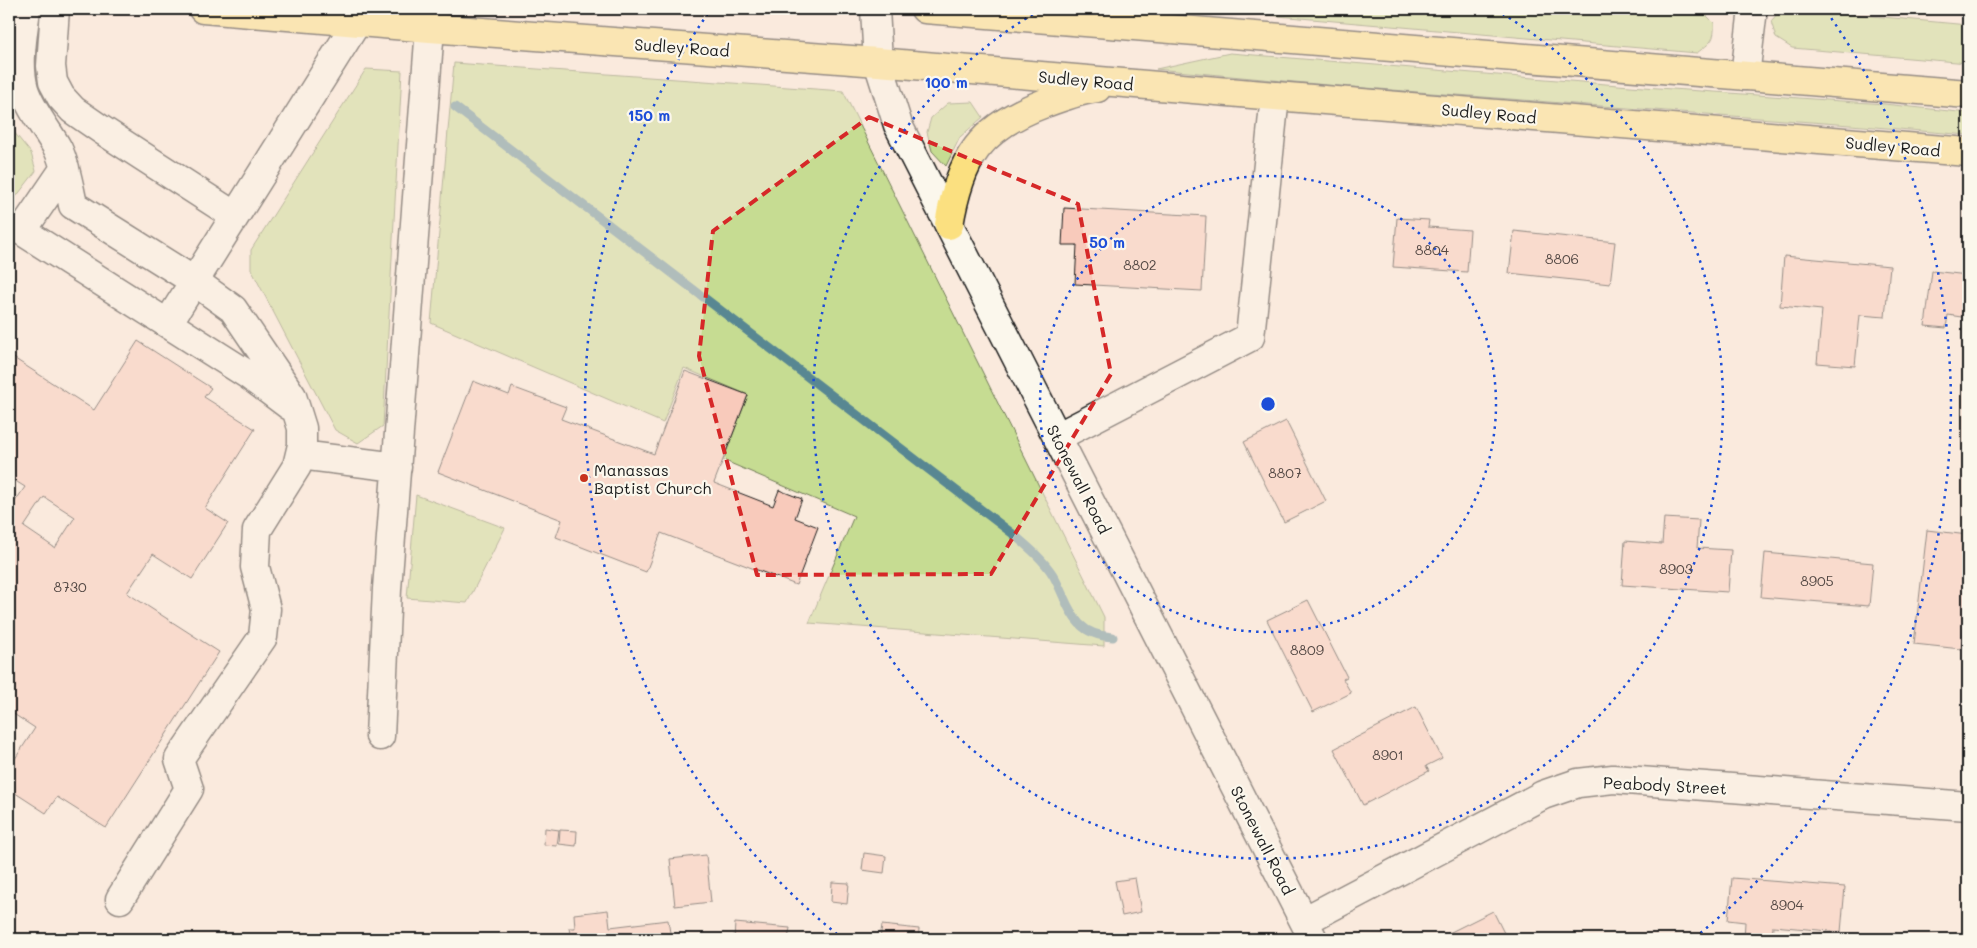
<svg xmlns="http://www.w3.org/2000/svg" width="1977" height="948" font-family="Mali,sans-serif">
  <rect width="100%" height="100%" fill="#faeadd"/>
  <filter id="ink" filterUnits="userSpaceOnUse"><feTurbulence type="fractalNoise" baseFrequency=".02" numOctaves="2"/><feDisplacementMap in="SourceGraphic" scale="10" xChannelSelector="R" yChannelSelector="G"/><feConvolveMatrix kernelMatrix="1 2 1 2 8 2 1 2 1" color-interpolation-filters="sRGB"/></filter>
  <g filter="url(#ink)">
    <!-- green -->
    <path fill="#c6dc92" stroke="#717c57" d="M1198,9H1683L1701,10L1714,23C1715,41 1711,42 1697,53Z
      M1797,9L1968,25V63L1792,48L1776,38L1771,21L1780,11Z
      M1230,53L1630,86L1884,104L1968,113V135L1863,126L1327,85L1156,69Z
      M454,63L843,91L1104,617V646L809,623L854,516L723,460L748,395L684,368L663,423L431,323Z
      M366,69L402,71L383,426L358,443L335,430L251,269V250Z
      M973,102L983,117L960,137L946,166L932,151L927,132L931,118L948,103Z
      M9,126L31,153L36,171L9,206Z
      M416,495L505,528L467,603L407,598Z"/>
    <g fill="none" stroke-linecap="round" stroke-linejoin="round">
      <!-- stream -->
      <path stroke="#598792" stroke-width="9" d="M455,107L1013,534C1027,546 1043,559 1053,575C1070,605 1071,635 1113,637"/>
    </g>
    <!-- building -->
    <path fill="#f8cabb" stroke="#1c1c1c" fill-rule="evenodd" d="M1064,208L1206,216L1202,291L1075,284L1077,245H1062Z
      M1397,218L1429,220L1428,227L1470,230L1467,272L1393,267Z
      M1514,231L1615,242L1610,284L1509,273Z
      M1784,256L1890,266L1885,317L1860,315L1855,366L1817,363L1822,310L1780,306Z
      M1932,271L1968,275V318L1948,315L1946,328L1925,326Z
      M138,341L211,388L204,397L255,429L205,508L228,523L192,579L153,554L127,593L219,652L106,828L57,797L46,813L9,789V768L35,728L9,711V500L14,503L25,487L9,477V355L94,410ZM44,497L75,517L55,548L24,527Z
      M685,371L748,395L714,483L773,506L779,490L802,499L795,518L818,527L796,585L661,533L646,572L556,537L562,520L438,472L473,381L509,395L512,387L566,407L561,419L654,454Z
      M1286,421L1326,501L1284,522L1244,442Z
      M1664,518L1699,520L1697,548L1731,550L1728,592L1622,585L1625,541L1662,544Z
      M1927,530L1968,535V584L1961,649L1914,644Z
      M1765,553L1873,563L1869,606L1761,597Z
      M1308,600L1347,677L1343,679L1351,693L1313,712L1267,620Z
      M1416,707L1442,758L1426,766L1429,771L1363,805L1334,749Z
      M545,828L559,830L557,846L544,845Z
      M560,830L577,831L576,846L559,844Z
      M864,853L886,856L884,873L862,870Z
      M706,855L711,902L675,906L670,859Z
      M1135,878L1141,912L1122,916L1115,881Z
      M1732,878L1845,887L1841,932L1773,926L1772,939H1744L1745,922L1728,920Z
      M832,882L849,883L847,904L831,902Z
      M608,910L610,927L668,920L671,939H571L569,928H575L574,914Z
      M1493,911L1507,939H1437Z
      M735,923L790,928L788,939H734Z
      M882,925L919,929L918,939H880Z"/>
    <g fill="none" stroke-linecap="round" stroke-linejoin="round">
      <defs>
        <path id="minor" d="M26,9C23,34 17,64 24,89C31,111 47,129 58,149C66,166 69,186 73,205L194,281L233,309L292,396L302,428V445L297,466L257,530L255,567L266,609L263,637L179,759L189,789L120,899
          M55,9L51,66L53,82L61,97L73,110L102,130L235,216
          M875,9L878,62L898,125L1313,939
          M1745,76L1753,9
          M65,168L22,231L250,376L290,406
          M168,323L357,22
          M1057,437L1250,337L1275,96
          M300,455L397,467
          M380,736L387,589L430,28
          M1304,921L1543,795L1578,783L1613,779L1968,806"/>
        <path id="major" d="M203,9L430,28L878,62L1275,96L1968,152
          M925,9L1968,94
          M949,225C960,158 980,127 1045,103C1062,97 1079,90 1097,88"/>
      </defs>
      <!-- minor casing -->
      <use href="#minor" stroke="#1c1c1c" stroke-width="31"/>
      <!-- major casing -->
      <use href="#major" stroke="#1c1c1c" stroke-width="31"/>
      <!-- minor -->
      <use href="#minor" stroke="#fbf7ec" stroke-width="28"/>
      <!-- major -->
      <use href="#major" stroke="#fbe080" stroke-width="28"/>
    </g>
  </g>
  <!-- marked area -->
  <path d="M0 0H1977V948H0ZM869,117L1078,204L1111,374L991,574L757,575L699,356L713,231Z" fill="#faeadd" fill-opacity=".55" fill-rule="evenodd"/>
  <path fill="none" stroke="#d62828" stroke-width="4" stroke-dasharray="10 6" stroke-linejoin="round" d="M869,117L1078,204L1111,374L991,574L757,575L699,356L713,231Z"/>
  <!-- distance rings -->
  <g fill="none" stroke="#1d4ed8" stroke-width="2.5" stroke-dasharray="2.5 5">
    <circle cx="1268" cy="404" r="228"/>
    <path d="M1496 10A455 455 0 1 1 1040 10"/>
    <path d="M843 939A683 683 0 0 1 709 12M1827 12A683 683 0 0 1 1693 939"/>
  </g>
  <!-- markers -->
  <circle fill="#c8321e" stroke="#fbf7ec" stroke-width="2" cx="584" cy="478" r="5"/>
  <g text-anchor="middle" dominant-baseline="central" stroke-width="4.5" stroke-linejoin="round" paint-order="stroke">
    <!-- number labels -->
    <g font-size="14" fill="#534844">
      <text x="1432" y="249">8804</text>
      <text x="1562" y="258">8806</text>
      <text x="1140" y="264">8802</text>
      <text x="1285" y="472">8807</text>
      <text x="1676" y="568">8903</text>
      <text x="1817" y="580">8905</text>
      <text x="70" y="586">8730</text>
      <text x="1307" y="649">8809</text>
      <text x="1388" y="754">8901</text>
      <text x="1787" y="904">8904</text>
    </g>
    <!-- street labels -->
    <g font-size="16" fill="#1c1c1c" stroke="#fbf7ec">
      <text transform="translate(682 47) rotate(4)">Sudley Road</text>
      <text transform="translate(1086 80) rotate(5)">Sudley Road</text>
      <text transform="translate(1489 113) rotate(5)">Sudley Road</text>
      <text transform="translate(1893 146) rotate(5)">Sudley Road</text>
      <text transform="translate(1079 479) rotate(63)">Stonewall Road</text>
      <text transform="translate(1665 785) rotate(3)">Peabody Street</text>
      <text transform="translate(1263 840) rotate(63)">Stonewall Road</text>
    </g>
    <!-- poi labels -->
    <g font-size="16" fill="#1c1c1c" stroke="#fbf7ec" text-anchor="start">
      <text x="594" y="469">Manassas<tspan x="594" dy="18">Baptist Church</tspan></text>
    </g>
  </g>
  <circle cx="1268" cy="404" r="8" fill="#1d4ed8" stroke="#fbf7ec" stroke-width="2.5"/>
  <g font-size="15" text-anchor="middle" font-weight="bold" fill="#1d4ed8" stroke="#fbf7ec" stroke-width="4.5" stroke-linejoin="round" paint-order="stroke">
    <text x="946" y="88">100 m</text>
    <text x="649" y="121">150 m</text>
    <text x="1107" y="248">50 m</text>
  </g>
  <!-- margin -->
  <rect width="1977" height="948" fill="none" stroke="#fbf7ec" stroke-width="30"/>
  <rect x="15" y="15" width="1947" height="918" fill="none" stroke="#1c1c1c" stroke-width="2" filter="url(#ink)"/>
</svg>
